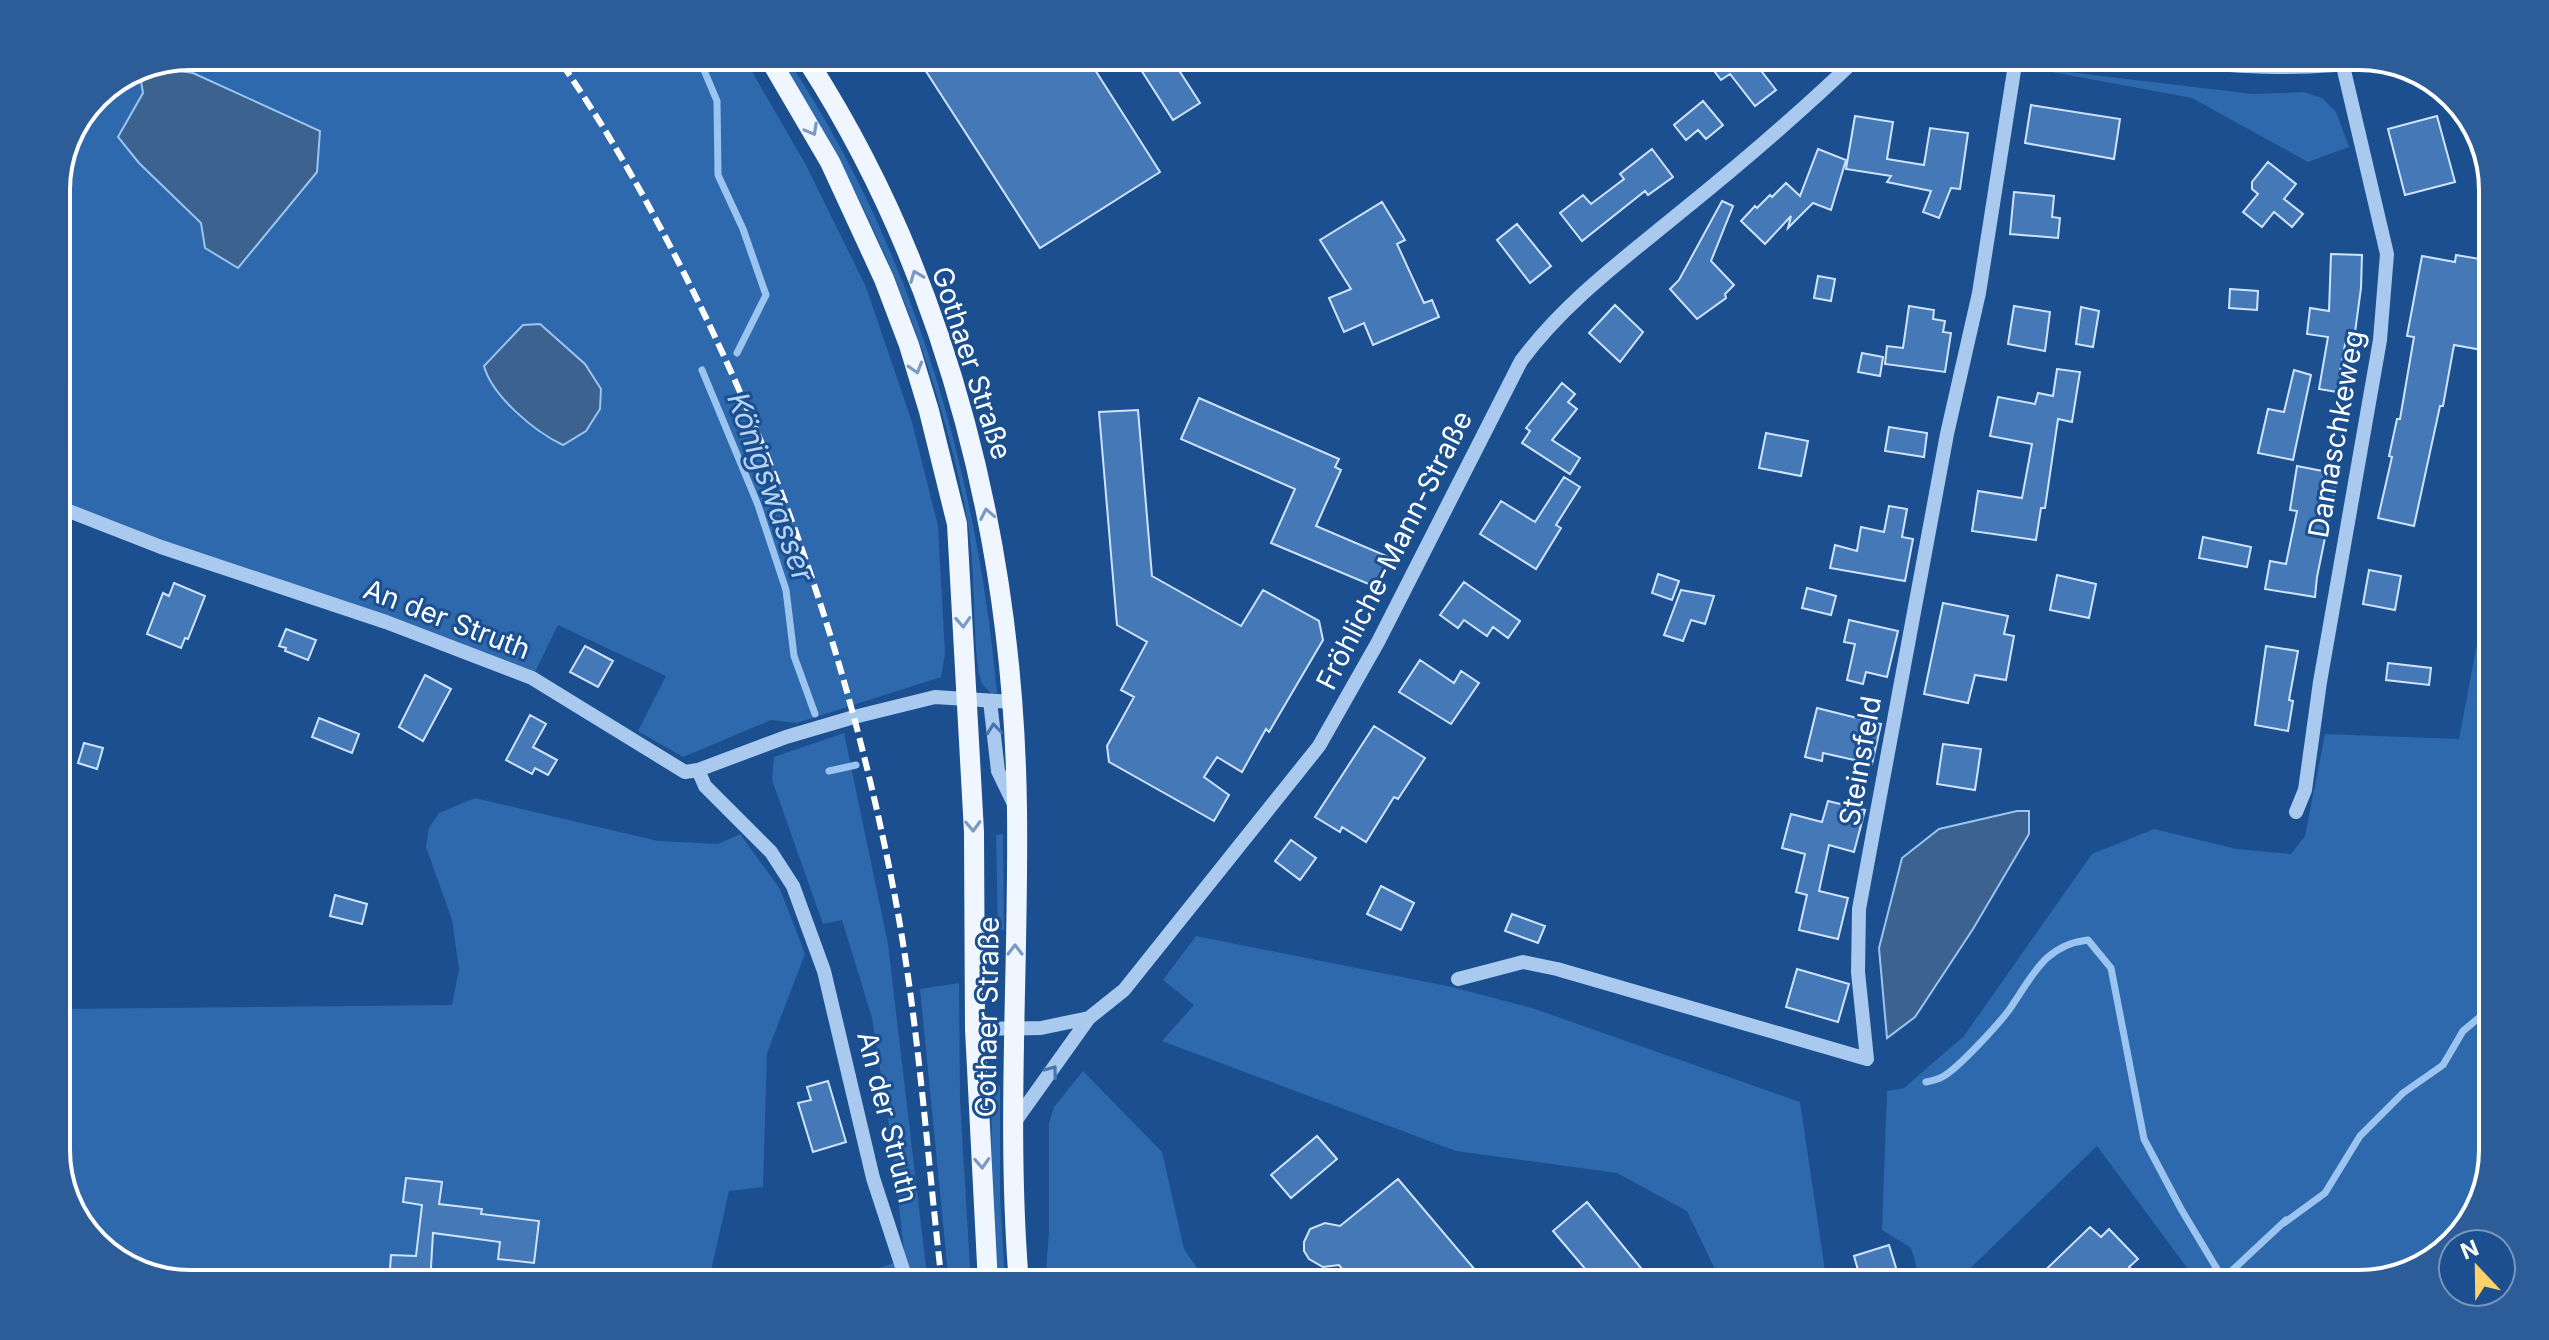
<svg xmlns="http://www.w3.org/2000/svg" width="2549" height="1340" font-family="Inter,sans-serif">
  <rect width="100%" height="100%" fill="#1b4f8f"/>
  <!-- green -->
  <path fill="#2e69ad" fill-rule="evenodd" d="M747,63L806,165L866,287L912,422L938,526L945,654L941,677L797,723L771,720L683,757L638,731L666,676L558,625L532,678L56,506V182L96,95L139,66H151L140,75L143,93L139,163L202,223L320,132L193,73L154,66ZM488,381L600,409L586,431L563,445L542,435Z
    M782,63H790C913,250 977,472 997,693L992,694L982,684L978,670C972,617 976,564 966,512C935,353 869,199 782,63Z
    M2025,67L2253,94L2304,92L2322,98L2336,112L2349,147L2308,162L2192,98Z
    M2493,559V1150L2479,1210L2433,1262L2359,1284H2199L2097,1146L1954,1284H1921L1911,1248L1882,1230L1887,1091L1904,1088L1964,1036L2092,854L2154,829L2237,849L2291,854L2305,836L2325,734L2459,739Z
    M844,733L888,944L928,1284H875L871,1271L905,1259L891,1138L872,1018L842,920L823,924L772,780L774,757Z
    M475,798L658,841L718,844L740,834L780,889L805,954L767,1053L763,1187L729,1191L708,1284H190L130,1270L79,1225L56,1159V1009L452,1005L459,969L452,920L426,847L429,828L439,813Z
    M1003,834L1004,930H998L996,835Z
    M1196,936L1452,987L1532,1008L1800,1102L1827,1284H1722L1687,1211L1617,1173L1456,1151L1162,1041L1194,1005L1163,980Z
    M959,983L960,1100L971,1284H949L920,989Z
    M1083,1071L1162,1152L1184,1249L1208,1284H1045L1049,1232V1123L1054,1107Z
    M992,1084L1000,1086V1193L1005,1284H999C990,1218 991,1150 992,1084Z"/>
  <!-- water -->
  <path fill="#3c6290" stroke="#9cc4f0" stroke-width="2" d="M151,66L193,73L320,131L317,172L238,268L205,248L201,223L139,163L118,137L143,93L140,75Z
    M540,324L585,364L601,389L600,409L586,431L563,445C535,432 492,396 484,366L523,325Z
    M2017,811H2029V834L1973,929L1915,1017L1887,1038L1879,948L1902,858L1939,829Z"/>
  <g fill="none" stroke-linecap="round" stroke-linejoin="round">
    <!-- stream -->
    <path stroke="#9cc4f0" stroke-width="7" d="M701,63L717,101L718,175L743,229L766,295L737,353
      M702,370L758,505L786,590L794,656L815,714
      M829,771L856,765
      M1926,1082C1932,1081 1939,1079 1944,1076C1960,1066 1997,1026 2009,1010C2032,977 2044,945 2088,940L2111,968L2144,1139L2181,1209L2223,1279L2286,1220
      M2284,1223L2325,1193L2360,1136L2403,1093L2443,1065L2463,1031L2493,1006
      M881,1284V1282"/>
  </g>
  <!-- building -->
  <path fill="#4478b7" stroke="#cfe3fa" stroke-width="2" d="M1705,59H1752L1776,90L1755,106L1730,74L1721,80Z
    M1173,61L1200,103L1173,120L1136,62Z
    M920,62H1090L1160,172L1040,248Z
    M1703,101L1723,125L1706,139L1698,130L1686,140L1674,125Z
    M2031,105L2120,119L2114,159L2025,143Z
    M1855,116L1893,122L1887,159L1924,165L1930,128L1968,133L1960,189L1951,188L1939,218L1923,212L1931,191L1887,182L1891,176L1846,169Z
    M2437,116L2455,182L2405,195L2388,129Z
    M1652,149L1673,177L1648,195L1645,191L1582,241L1560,213L1583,195L1591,204L1624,179L1620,174Z
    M1818,149L1846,160L1831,210L1813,203L1788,228L1791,216L1765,244L1741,221L1755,206L1757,208L1770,195L1772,197L1786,183L1800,196Z
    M2268,162L2296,184L2284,199L2303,214L2292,227L2274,212L2262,227L2243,212L2258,194L2252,189V182Z
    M2014,192L2054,196L2052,217L2060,218L2058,238L2010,234Z
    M1722,201L1733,206L1711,261L1734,285L1725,294L1726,298L1697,319L1670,289L1679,280Z
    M1382,202L1405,240L1397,244L1424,303L1432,300L1439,317L1373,345L1364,323L1344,332L1329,298L1351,289L1320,240Z
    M1517,224L1551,266L1530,283L1497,240Z
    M2331,254L2362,255L2361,288L2354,340L2346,339L2340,372L2352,374L2349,394L2319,389L2328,337L2307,334L2310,308L2329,311Z
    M2456,255L2480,259L2479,267L2493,270V352L2454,345L2443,406H2440L2414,526L2378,518L2392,457L2389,456L2397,419H2400L2414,337L2407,336L2422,256L2455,262Z
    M1818,276L1835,279L1831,301L1814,298Z
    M2230,289L2258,291L2257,310L2229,308Z
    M1615,305L1643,332L1620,362L1589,333Z
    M1909,306L1934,310L1933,319L1945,321L1943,332L1951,333L1945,372L1885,364L1887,346L1903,348Z
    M2014,306L2050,312L2045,351L2008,344Z
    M2081,307L2099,311L2093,347L2076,344Z
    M1862,353L1883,357L1880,376L1858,372Z
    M2057,369L2080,372L2072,422L2058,419L2045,508H2041L2036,540L1972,531L1978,491L2022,498L2032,444L1990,436L1998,397L2035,404L2038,393L2053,396Z
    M2294,370L2311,375L2293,460L2258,453L2268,409L2284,412Z
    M1562,383L1575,394L1568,402L1577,409L1552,440L1580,458L1570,474L1522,443L1530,431L1526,428Z
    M1199,398L1339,459L1335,467L1341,470L1316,526L1391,558L1378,588L1271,543L1295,489L1181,439Z
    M1138,410L1152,576L1241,626L1263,590L1319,621L1323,640L1269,732L1266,729L1242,772L1217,757L1204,777L1229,795L1214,821L1109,762L1107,746L1134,697L1121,690L1147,642L1117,625L1099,412Z
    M1889,427L1927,433L1924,457L1885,451Z
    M1766,433L1808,441L1801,476L1759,468Z
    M2297,466L2338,474L2317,577L2315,597L2265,589L2270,561L2286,564L2297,511L2290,510Z
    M1564,477L1580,487L1556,525L1561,528L1536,569L1480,534L1501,501L1535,522Z
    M1889,506L1907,509L1902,537L1913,539L1905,581L1830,568L1835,545L1857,551L1861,527L1884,532Z
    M2203,537L2251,547L2247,567L2199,558Z
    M2369,570L2401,576L2395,610L2363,604Z
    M1658,574L1679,581L1672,600L1652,593Z
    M2057,575L2096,584L2089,618L2050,610Z
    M1464,582L1520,621L1508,638L1493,627L1487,636L1464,620L1458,628L1440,615Z
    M174,583L205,596L188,639L185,638L181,648L147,634L163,593L169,596Z
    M1807,588L1836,596L1831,615L1802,608Z
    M1681,590L1714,596L1705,624L1691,620L1683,641L1664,635Z
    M1943,603L2008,616L2004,634L2014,636L2006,680L1975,675L1968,703L1924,694Z
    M1849,620L1898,631L1887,677L1866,672L1863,684L1847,680L1855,644L1844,642Z
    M286,629L316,640L308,660L285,651L286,648L279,646Z
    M585,646L613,661L598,687L570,672Z
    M2266,646L2298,651L2289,700L2293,701L2288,731L2255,725Z
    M1420,660L1454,683L1461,671L1479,683L1451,724L1399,692Z
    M2388,663L2431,668L2429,685L2386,680Z
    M425,675L451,689L423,741L399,727Z
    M1817,708L1881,724L1872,764L1823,753L1822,761L1805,757Z
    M530,715L546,724L533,747L557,760L548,775L535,768L532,774L506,760Z
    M319,718L359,734L352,753L312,737Z
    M1374,726L1425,758L1398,799L1394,797L1366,842L1342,827L1340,832L1315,817Z
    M84,743L103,748L97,769L78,763Z
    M1943,744L1981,749L1975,790L1937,784Z
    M1828,801L1865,810L1854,852L1829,845L1819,891L1848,898L1838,939L1799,930L1807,895L1796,892L1805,854L1782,848L1791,814L1822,822Z
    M1291,840L1316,858L1300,880L1275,861Z
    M1381,886L1414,903L1401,930L1367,914Z
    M335,895L367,904L362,924L330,916Z
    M1512,914L1545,926L1538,943L1505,931Z
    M1797,969L1849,984L1838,1022L1786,1007Z
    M828,1081L846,1142L813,1152L798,1103L811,1100L807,1087Z
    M1317,1136L1337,1159L1291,1198L1271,1175Z
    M406,1178L442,1182L439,1204L482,1209L481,1214L539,1221L534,1263L498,1259L500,1242L433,1233L430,1284H389L391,1255L416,1256L422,1205L403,1202Z
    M1398,1179L1487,1284H1355L1339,1265L1323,1267L1309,1259L1304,1251V1242L1310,1229L1325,1223L1340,1226Z
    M1587,1202L1654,1284H1598L1553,1231Z
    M2090,1227L2101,1237L2109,1229L2138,1259L2129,1267L2145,1284H2031Z
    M1889,1245L1901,1284H1862L1854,1256Z"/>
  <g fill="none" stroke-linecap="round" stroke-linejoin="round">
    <!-- minor -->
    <path stroke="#a9c9ee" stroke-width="14" d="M2154,57C2228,67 2303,72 2376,60
      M56,506L161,547L386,622L532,678L685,772L698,770L786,737L854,717L935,697L1012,702
      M990,701L998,771L1014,804
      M698,770L705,786L771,852L793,886L824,971L873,1178L905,1276
      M2296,812L2305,790L2320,682L2380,340L2387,254L2343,66
      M1458,979L1523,962L1557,969L1867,1059L1858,972L1859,909L1947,434L1979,293L2016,58
      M975,1029L1041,1028L1089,1018L1124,990L1319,746L1378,642L1521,361C1564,303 1621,261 1677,215C1739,165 1799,114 1857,58
      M1014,1123L1089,1018"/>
    <!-- major -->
    <path stroke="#f0f6ff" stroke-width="20" d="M772,63L830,162L884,279L909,345L929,411L957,524L974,832L975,1029L988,1284
      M809,63C950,283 1014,550 1017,810C1019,968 1006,1126 1019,1284"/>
    <!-- rail -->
    <path stroke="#fff" stroke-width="6" stroke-dasharray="14 6" stroke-linecap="butt" d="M562,64C611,135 653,211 692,289C789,485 854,682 895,897C919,1025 927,1155 942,1284"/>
  </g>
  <!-- one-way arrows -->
  <defs><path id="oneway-chevron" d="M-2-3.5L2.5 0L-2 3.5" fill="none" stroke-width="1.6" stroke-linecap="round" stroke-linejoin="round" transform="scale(2)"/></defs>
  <g stroke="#7b9ac1">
    <use href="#oneway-chevron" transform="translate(812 130) rotate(61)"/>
    <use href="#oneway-chevron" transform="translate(916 276) rotate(-111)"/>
    <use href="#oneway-chevron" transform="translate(916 368) rotate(73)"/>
    <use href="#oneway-chevron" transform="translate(987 514) rotate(-101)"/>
    <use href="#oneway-chevron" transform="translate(963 622) rotate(87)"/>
    <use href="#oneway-chevron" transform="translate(973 826) rotate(88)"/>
    <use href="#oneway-chevron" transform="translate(1015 950) rotate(-90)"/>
    <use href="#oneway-chevron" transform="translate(982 1163) rotate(87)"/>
  </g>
  <g stroke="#4674ac">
    <use href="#oneway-chevron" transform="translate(994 729) rotate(-96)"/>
    <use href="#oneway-chevron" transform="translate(1052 1071) rotate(-53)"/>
  </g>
  <g text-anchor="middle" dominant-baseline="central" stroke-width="6" stroke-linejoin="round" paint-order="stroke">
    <!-- street labels -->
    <g font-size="28" fill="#fff" stroke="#1b4f8f">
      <text transform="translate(972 363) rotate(72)">Gothaer Straße</text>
      <text transform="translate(2336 434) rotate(-80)">Damaschkeweg</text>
      <text transform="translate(1394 550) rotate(-63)">Fröhliche-Mann-Straße</text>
      <text transform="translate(447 619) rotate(21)">An der Struth</text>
      <text transform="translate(1860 761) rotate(-80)">Steinsfeld</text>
      <text transform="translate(987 1017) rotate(-89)">Gothaer Straße</text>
      <text transform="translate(888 1117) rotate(76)">An der Struth</text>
    </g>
    <!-- water labels -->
    <g font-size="30" font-style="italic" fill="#b5d3f5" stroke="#1b4f8f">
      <text transform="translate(771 487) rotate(70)">Königswasser</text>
    </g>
  </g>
  <!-- crop -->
  <path d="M0 0H2549V1340H0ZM190 70H2359A120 120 0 0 1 2479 190V1150A120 120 0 0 1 2359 1270H190A120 120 0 0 1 70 1150V190A120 120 0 0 1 190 70Z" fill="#2d5d98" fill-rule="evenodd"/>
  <path fill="none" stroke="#fff" stroke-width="4" d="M190 70H2359A120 120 0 0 1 2479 190V1150A120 120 0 0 1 2359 1270H190A120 120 0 0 1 70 1150V190A120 120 0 0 1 190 70Z"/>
  <!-- north arrow -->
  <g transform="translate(2477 1268) rotate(338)"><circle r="38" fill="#1b4f8f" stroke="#7695bc" stroke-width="2"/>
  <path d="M0-6L14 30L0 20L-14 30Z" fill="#ffd166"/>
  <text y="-12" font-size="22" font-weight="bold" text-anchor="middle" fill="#ffffff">N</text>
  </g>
</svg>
